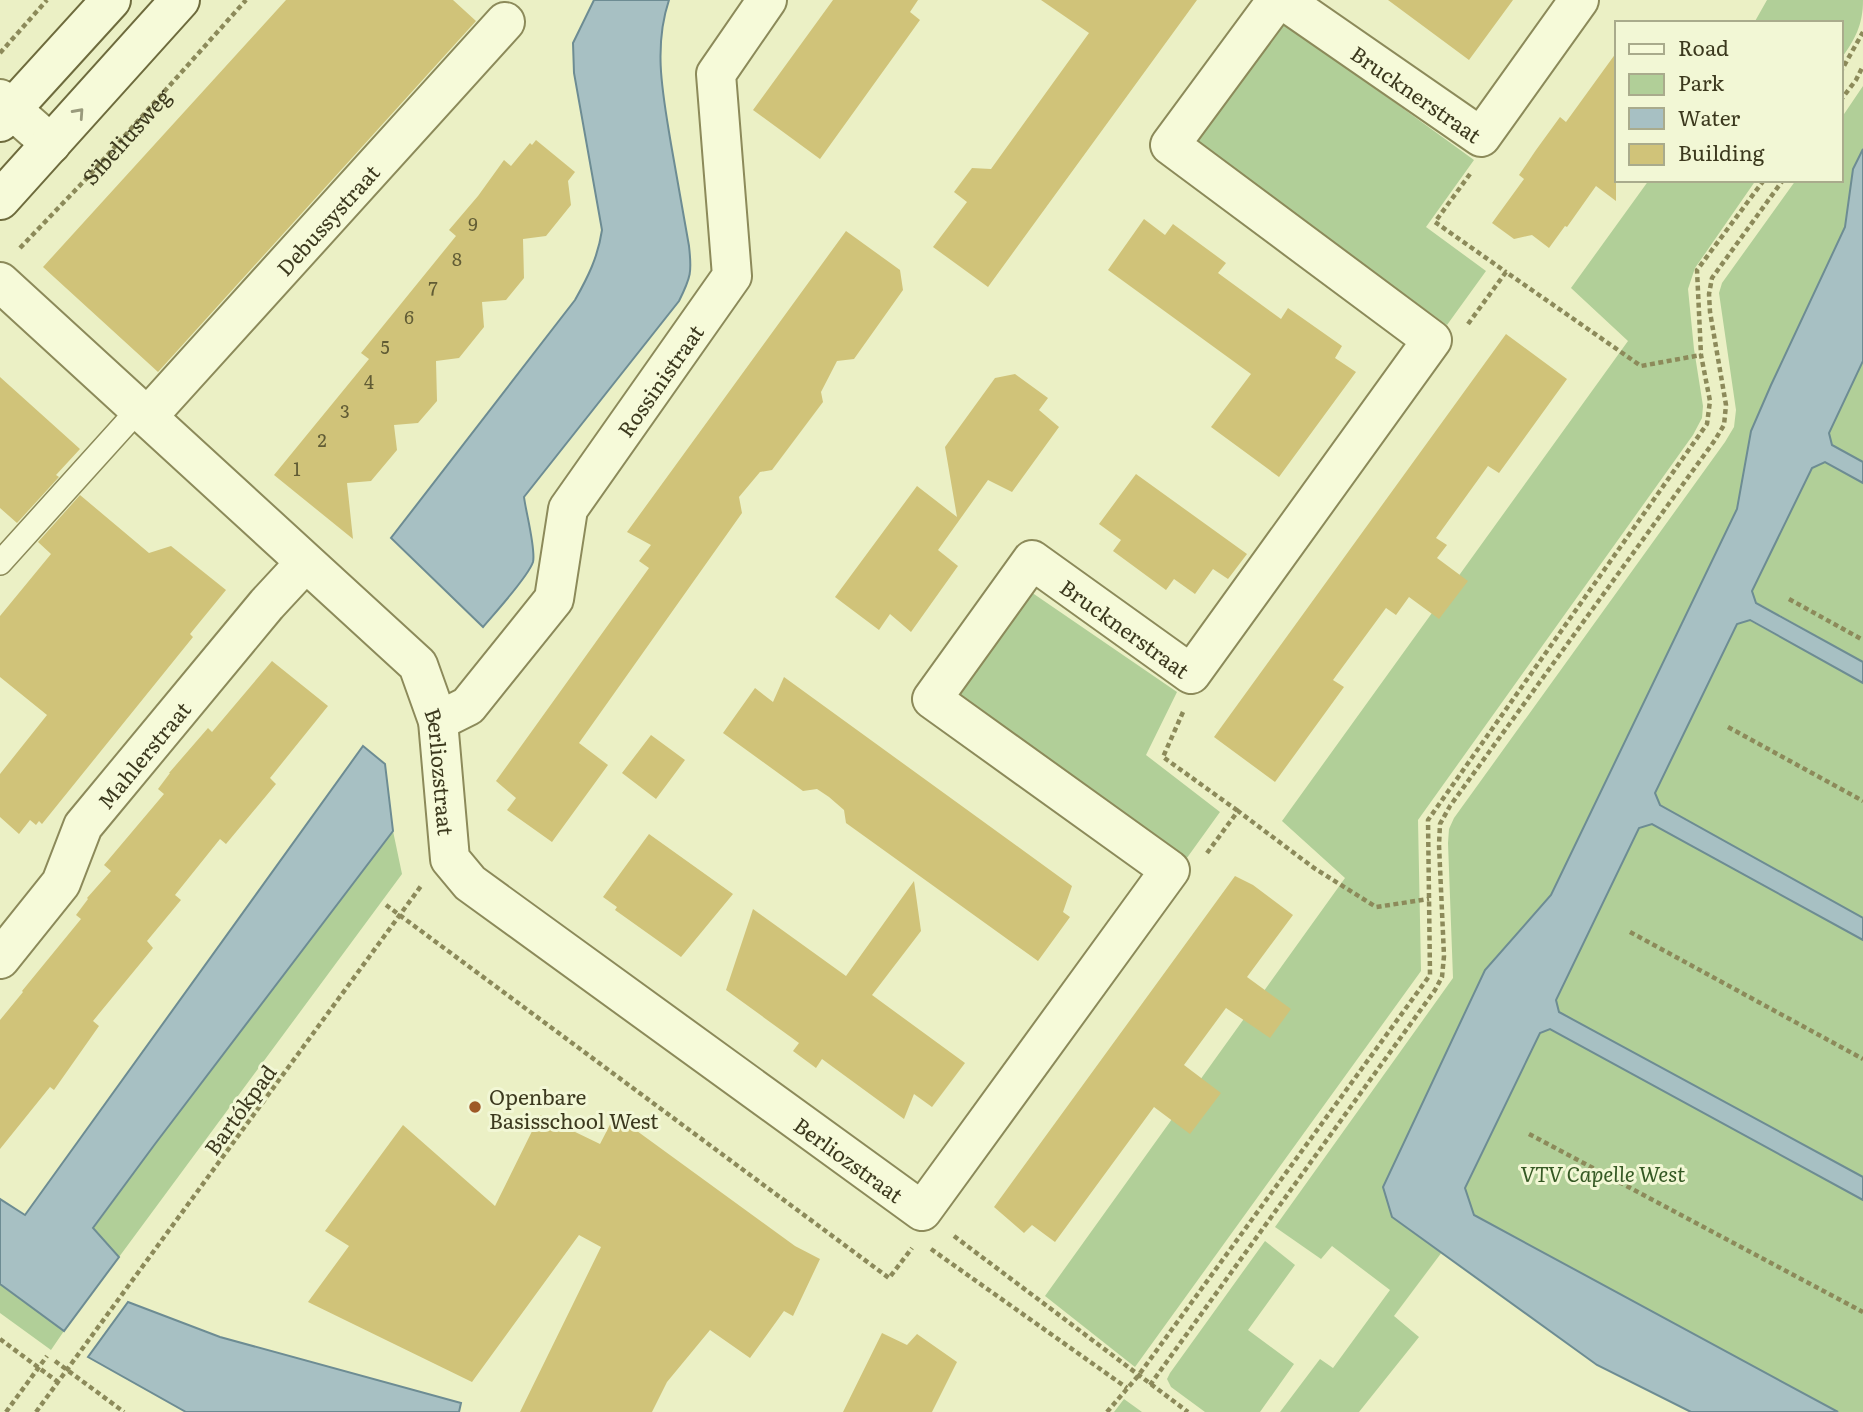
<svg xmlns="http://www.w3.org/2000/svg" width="1863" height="1412" font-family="Literata,serif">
  <rect width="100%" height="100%" fill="#ebf0c5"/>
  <!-- green -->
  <path fill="#b1cf98" d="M1767,0H1863C1863,25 1855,40 1840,60V23H1754Z
    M1277,17L1474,160L1426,227L1486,271L1447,325L1189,139Z
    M1863,86V149L1853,169L1845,227L1771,385L1751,431L1737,509L1551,895L1538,909L1392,1217L1442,1252L1394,1316L1419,1337L1359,1412H1280L1320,1359L1333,1368L1390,1290L1332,1246L1321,1259L1275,1227L1453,978L1448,843L1449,829L1454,818L1725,442L1734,427L1736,410L1719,293L1722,283L1796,180H1840V120Z
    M1649,180H1756L1695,268L1688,289L1694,349L1703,406L1702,418L1693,435L1418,820L1421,971L1135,1367L1045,1296L1345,878L1282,821L1628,341L1571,288Z
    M1863,361V462L1832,445L1829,433Z
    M1825,462L1863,483V662L1756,602L1752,591L1812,468Z
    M1031,592L1177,692L1146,755L1220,812L1184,862L958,695Z
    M1749,620L1863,683V918L1660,805L1655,793L1737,624Z
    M1652,823L1863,940V1177L1559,1012L1556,1000L1639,828Z
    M393,831L402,874L119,1257L93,1229L155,1144Z
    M1550,1029L1863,1200V1412H1838L1474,1215L1465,1189L1540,1033Z
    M1265,1241L1295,1265L1248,1330L1294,1364L1260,1412H1205L1171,1387L1167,1379L1170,1373Z
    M0,1284L64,1331L51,1350L0,1313Z
    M1124,1399L1142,1412H1114Z"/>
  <!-- water -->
  <path fill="#a7c0c3" stroke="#6d8c93" stroke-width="2" d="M594,0H669C653,48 663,95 671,144C677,178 683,212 689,246C692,272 691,277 679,301L524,497C526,513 536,549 533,562C528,577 494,614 483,627L391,538L575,300C588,277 598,257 602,230L574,73L573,43Z
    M1863,149V361L1829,433L1832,445L1863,462V483L1825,462L1812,468L1752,591L1756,603L1863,662V683L1750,620L1737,624L1655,793L1660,805L1863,918V940L1652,824L1639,828L1556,1000L1559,1012L1863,1177V1200L1550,1029L1540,1033L1465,1188L1474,1215L1838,1412H1691L1597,1365L1392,1217L1383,1187L1485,970L1551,895L1737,509L1751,431L1771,385L1845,227L1853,169Z
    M363,746L385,764L393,831L155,1144L93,1228L119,1257L64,1331L0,1284V1199L25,1215Z
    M128,1302L220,1337L461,1403L459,1412H186L88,1357Z"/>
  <!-- building -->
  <path fill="#d0c379" d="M286,0H453L476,21L158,372L43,267Z
    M833,0H918L910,12L920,20L820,159L753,110Z
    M1041,0H1197L988,287L933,247L967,202L954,192L972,168L991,169L1089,33Z
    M1388,0H1513L1469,60Z
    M1616,53V201L1596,186L1567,227L1565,226L1549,248L1532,235L1514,239L1492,223L1524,179L1519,175L1536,150L1560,117L1566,122Z
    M536,140L575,172L568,181L571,205L546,236L523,239L524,278L506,300L482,302L484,327L459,358L436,361L437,401L418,423L394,425L397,450L371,481L347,483L353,539L274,475L369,359L361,353L456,236L449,230L478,196L504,160L511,166L530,143L532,145Z
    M1144,219L1165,235L1173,224L1226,263L1218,273L1281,319L1288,308L1342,346L1335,358L1356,372L1279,477L1211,427L1251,374L1108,270Z
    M846,231L900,270L903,290L854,359L837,361L821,392L823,402L772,470L760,472L739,497L742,513L579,743L608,765L552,842L507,810L516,798L496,781L649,568L639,561L651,545L627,532Z
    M1506,334L1567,379L1499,473L1488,466L1436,538L1447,545L1437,558L1468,581L1439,619L1409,597L1396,615L1386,608L1333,680L1344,687L1275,782L1214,737Z
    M1015,374L1048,398L1039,410L1059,427L1012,492L988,480L938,550L958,566L911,632L890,614L879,630L835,597L917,486L957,517L945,447L995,378Z
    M0,377L80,449L56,475L59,477L17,523L0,508Z
    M1136,474L1247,554L1228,579L1213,569L1195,594L1174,579L1166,590L1113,551L1121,540L1099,524Z
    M80,495L149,553L171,546L226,590L190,634L193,637L42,824L39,821L36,825L30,820L19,834L0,817V774L47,715L0,677V616L51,554L38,542Z
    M272,661L328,706L270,778L276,784L226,844L220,839L175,895L181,900L147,941L153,948L93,1021L99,1026L54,1090L50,1087L0,1149V1020L23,992L22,991L81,919L76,915L88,899L87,898L111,871L104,865L164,794L158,789L170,773H169L208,728L212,732Z
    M784,677L1072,886L1063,912L1070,917L1038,961L846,823L844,810L829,797L817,789L803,791L723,733L755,688L773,702Z
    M651,735L685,760L656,799L622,773Z
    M649,834L733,894L681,957L615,910L617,907L603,897Z
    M1235,876L1253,885L1293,915L1247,977L1291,1009L1270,1038L1226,1008L1184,1065L1221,1093L1190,1134L1154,1107L1055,1242L1032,1225L1024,1233L994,1207Z
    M914,881L921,931L872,995L965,1063L932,1107L914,1094L904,1119L822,1059L816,1068L793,1051L799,1043L726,990L753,909L846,976Z
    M540,1115L600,1144L615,1115L795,1246L820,1259L793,1316L784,1311L750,1358L710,1330L667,1382L652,1412H520L601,1247L579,1235L472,1382L308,1302L349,1246L325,1231L403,1125L495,1206Z
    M882,1333L907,1345L917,1334L957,1362L932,1412H843Z"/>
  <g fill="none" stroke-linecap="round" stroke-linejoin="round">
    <defs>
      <path id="lane" d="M0,563L139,409"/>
      <g id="street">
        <path id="s2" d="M1283,0L1481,137L1579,0"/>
        <path d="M0,99L51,144"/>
        <path id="s3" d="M0,282L418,665L438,721L450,859L470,883L922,1211L1170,870L932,699L1032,560L1191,674L1432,340L1170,145L1277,0"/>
        <path id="s4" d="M148,416L505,22"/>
        <path id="s5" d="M438,721L468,706L554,599L568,509L732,276L716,74L767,0"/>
        <path id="s6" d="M0,959L61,883L83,826L267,604L305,563"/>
      </g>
      <path id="secondary" d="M0,122L111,0
        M0,200L180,0"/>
    </defs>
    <!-- lane casing -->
    <use href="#lane" stroke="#8c8a5a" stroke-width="26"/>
    <!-- street casing -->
    <use href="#street" stroke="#8c8a5a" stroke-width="42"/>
    <!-- secondary casing -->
    <use href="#secondary" stroke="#6e6b3d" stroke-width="42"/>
    <!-- path -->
    <g stroke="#8c8a5a" stroke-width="4.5" stroke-dasharray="5 3.5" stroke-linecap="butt">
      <path d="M0,53L47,0"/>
      <path d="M1840,73L1863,32"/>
      <path d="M1840,101L1856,80L1863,66"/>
      <path d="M1470,174L1435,222L1506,272"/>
      <path id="s1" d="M20,248L87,178L246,0"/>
      <path d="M1468,324L1506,272L1641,366L1701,355"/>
      <path d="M1789,599L1863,640"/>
      <path d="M1183,712L1163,757L1238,811"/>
      <path d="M1728,727L1863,801"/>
      <path d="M1207,853L1238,811L1314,868L1376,907L1429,899"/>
      <path d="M386,905L889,1278L912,1248"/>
      <path d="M1630,932L1863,1059"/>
      <path d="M1529,1134L1863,1312"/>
      <path d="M954,1236L1188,1412"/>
      <path d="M931,1249L1127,1388"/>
      <path d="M0,1339L58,1382"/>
      <path d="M55,1361L124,1412"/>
      <path d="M1150,1385L1435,990L1442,977L1444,956L1439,845L1440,824L1450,806L1715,440L1724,425L1726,405L1710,312L1709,294L1712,278L1783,180"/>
      <path d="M6,1412L47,1356"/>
      <path d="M36,1412L421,886"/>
      <path d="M1107,1412L1138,1376L1430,975L1428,820L1707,424L1710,401L1701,355L1697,270L1764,180"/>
    </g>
    <!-- lane -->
    <use href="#lane" stroke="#f6fad9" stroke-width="23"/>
    <!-- street -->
    <use href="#street" stroke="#f6fad9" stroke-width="38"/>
    <!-- secondary -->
    <use href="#secondary" stroke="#f6fad9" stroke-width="38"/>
  </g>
  <!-- one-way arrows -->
  <defs><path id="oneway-chevron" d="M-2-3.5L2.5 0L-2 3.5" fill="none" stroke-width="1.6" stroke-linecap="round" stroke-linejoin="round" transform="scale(1.75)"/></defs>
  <use stroke="#999a7c" href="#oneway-chevron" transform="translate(79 113) rotate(-48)"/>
  <!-- markers -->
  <circle fill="#9e5927" stroke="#f2f7d5" stroke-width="2.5" cx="475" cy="1107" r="7"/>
  <g text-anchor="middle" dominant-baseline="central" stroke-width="6" stroke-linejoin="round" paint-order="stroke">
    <!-- number labels -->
    <g font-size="18" fill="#615c35">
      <text x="473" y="223">9</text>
      <text x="457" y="258">8</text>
      <text x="433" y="287">7</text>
      <text x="409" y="316">6</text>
      <text x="385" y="346">5</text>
      <text x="369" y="381">4</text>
      <text x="345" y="410">3</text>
      <text x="322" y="439">2</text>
      <text x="297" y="468">1</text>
    </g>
    <!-- street labels -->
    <g font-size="21" fill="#3c391e" stroke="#f2f7d5">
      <text stroke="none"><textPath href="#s2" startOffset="163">Brucknerstraat</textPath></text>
      <text stroke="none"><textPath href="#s1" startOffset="154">Sibeliusweg</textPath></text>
      <text stroke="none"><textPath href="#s4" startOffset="266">Debussystraat</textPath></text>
      <text stroke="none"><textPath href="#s5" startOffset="420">Rossinistraat</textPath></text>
      <text stroke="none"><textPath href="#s3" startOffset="2356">Brucknerstraat</textPath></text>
      <text stroke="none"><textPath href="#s6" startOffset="252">Mahlerstraat</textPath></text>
      <text stroke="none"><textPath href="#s3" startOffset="677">Berliozstraat</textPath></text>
      <text transform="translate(239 1109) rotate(-54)">Bartókpad</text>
      <text stroke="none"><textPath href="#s3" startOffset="1265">Berliozstraat</textPath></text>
    </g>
    <!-- poi labels -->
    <g font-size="21" fill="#3c391e" stroke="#f2f7d5" text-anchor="start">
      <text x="489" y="1095">Openbare<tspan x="489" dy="24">Basisschool West</tspan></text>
    </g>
    <!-- park labels -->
    <g font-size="21" font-style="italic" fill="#355924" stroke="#f2f7d5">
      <text x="1603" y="1172">VTV Capelle West</text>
    </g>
  </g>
  <!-- legend -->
  <rect x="1615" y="21" width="228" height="161" fill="#f2f7d5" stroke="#a9ab8c" stroke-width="2"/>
  <rect x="1629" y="44" width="35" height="10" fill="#f6fad9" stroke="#a9ab8c" stroke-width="2"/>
  <text x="1678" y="56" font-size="21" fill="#3c391e">Road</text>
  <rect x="1629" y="74" width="35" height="21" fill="#b1cf98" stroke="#a9ab8c" stroke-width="2"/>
  <text x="1678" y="91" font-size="21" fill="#3c391e">Park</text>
  <rect x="1629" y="108" width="35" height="21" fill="#a7c0c3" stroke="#a9ab8c" stroke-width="2"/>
  <text x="1678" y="126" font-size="21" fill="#3c391e">Water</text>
  <rect x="1629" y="144" width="35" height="21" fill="#d0c379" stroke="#a9ab8c" stroke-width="2"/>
  <text x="1678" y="161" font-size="21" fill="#3c391e">Building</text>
</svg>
